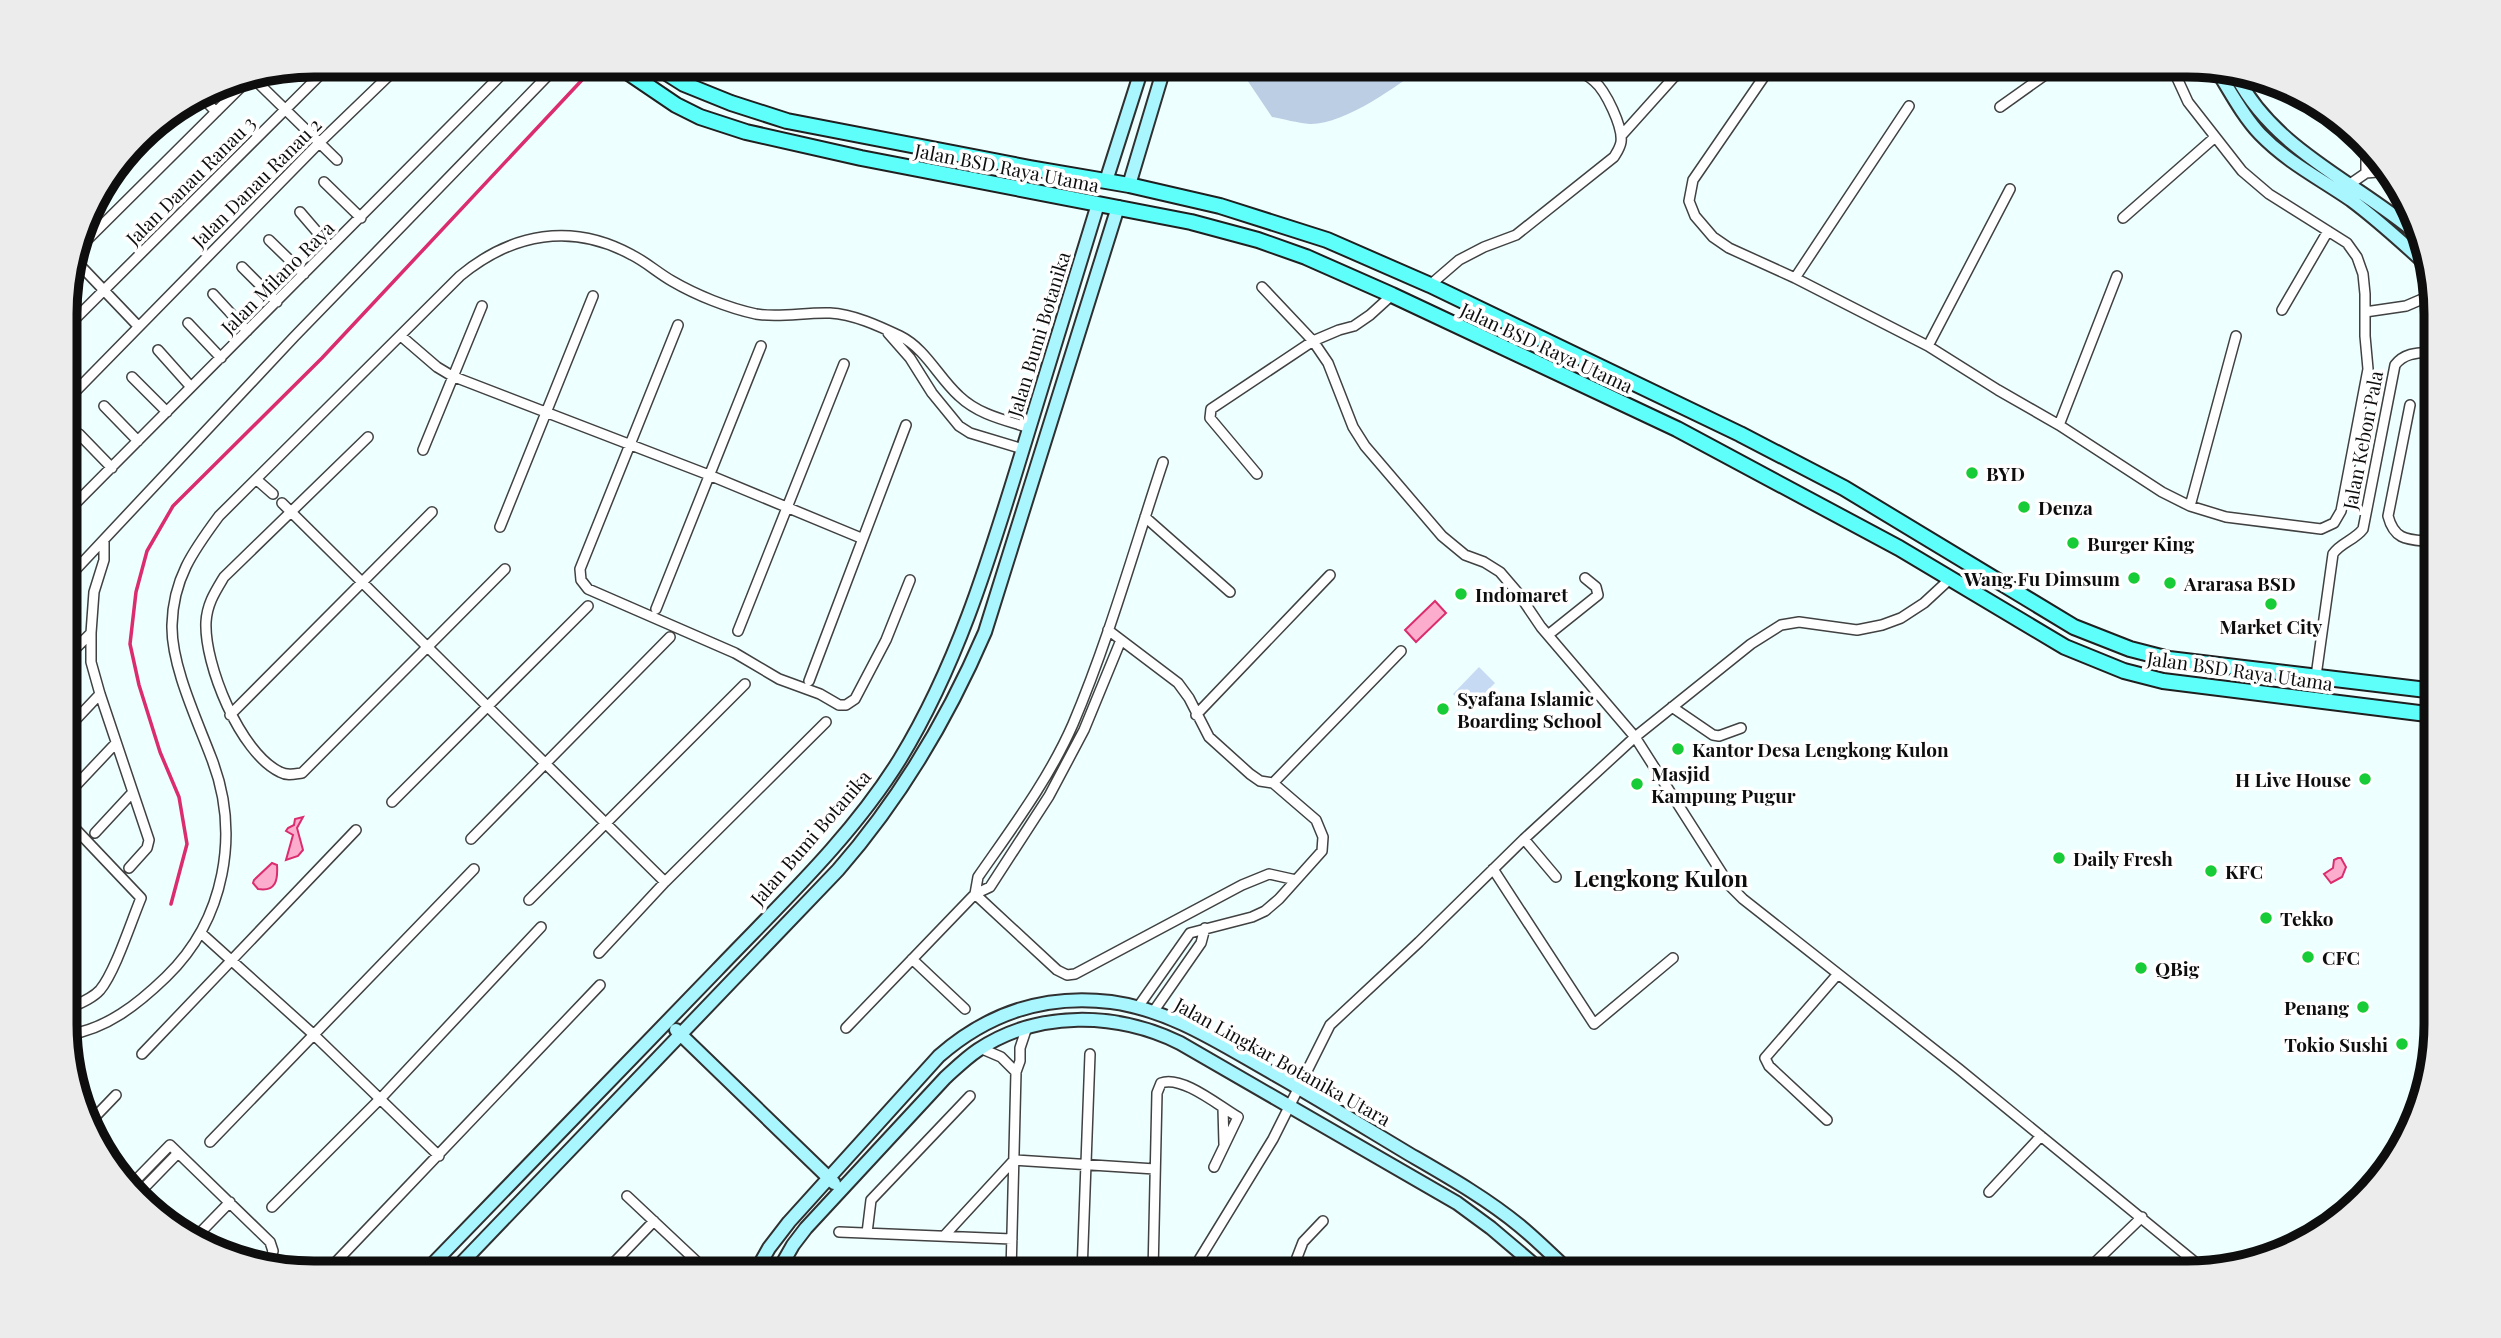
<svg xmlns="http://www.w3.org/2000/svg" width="2501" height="1338" font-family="'Playfair Display',serif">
  <rect width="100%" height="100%" fill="#eff"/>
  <!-- cemetery -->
  <path fill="#bccee4" d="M1237,65H1425C1399,85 1344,125 1310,124C1297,123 1284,119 1272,117Z"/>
  <!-- pitch -->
  <path fill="#c6daf4" d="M1479,667L1495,683L1468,710L1453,694Z"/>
  <!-- water -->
  <path fill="#fcadcd" stroke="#db2c6f" stroke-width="2" d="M1435,601L1446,613L1416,642L1405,630Z
    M303,817L297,828L303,850L298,856L286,860L293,835L286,831L288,828L294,825L295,819Z
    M2338,858H2341L2346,867L2342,877L2331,883L2324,874L2333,868L2334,860Z
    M272,863L277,865C278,880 276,892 258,889L253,883L254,880Z"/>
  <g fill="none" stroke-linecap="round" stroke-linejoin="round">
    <!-- stream -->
    <path stroke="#db2c6f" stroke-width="3.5" d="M171,904L187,844L179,797L160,752L139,685L130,644L136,592L147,551L173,506L322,358L596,65"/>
    <defs>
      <path id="street" d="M1772,65L1693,180L1689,201L1695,216L1713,237L1729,248L1795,278L1928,346L1998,390L2059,425L2162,492L2190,506L2226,517L2321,529L2334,523L2341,511L2368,369L2365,336V294L2363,274L2357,257L2347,243L2269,194L2242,171L2188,102L2171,65
        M252,77L337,160
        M200,95L216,112
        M2000,107L2059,65
        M1621,136L1674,77L1696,65
        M2366,173V151
        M324,182L361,218
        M2350,184L2366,173L2389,171
        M300,212L330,247
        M2123,218L2214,138
        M2401,220L2407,208
        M269,240L304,274
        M78,249L251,77
        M75,260L138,326
        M242,267L277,302
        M1795,278L1909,106
        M1430,285L1459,260L1484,247L1516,235L1614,157C1617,152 1620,148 1621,142C1623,127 1606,91 1594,81C1587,74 1578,72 1571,65
        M1262,287L1313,341L1328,363L1353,427L1365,446L1442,536L1465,555L1484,562L1500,572L1518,593L1541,627L1635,737L1730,886L1743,899L1959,1069L2207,1272
        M213,294L247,331
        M2282,310L2328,231
        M2365,312L2406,306L2434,294
        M188,323L221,358
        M678,325L580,569L581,580L588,589L735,653L779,679L820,694L839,705H846L855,699L886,640L910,580
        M65,329L330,65
        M888,333L910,358L932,393L959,426L970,433L1023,449
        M401,336L437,367L452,376L709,475L861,538
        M1928,346L2010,189
        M158,350L191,387
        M132,377L167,412
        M66,401L319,143L400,65
        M2410,405L2388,516C2395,543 2411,539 2435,542
        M104,406L138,441
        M2059,425L2117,276
        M79,434L112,468
        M368,437L224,577C215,592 207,604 206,622C204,664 240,753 280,772C287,776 294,774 302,773L505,569
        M423,450L482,306
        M1257,474L1210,418L1211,409L1313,341L1339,330L1354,326L1370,315L1392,295
        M257,480L273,494
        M66,482L80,498
        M282,503L665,882
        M2190,506L2236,336
        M66,513L511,65
        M1145,517L1230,592
        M500,527L593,296
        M104,540V560L94,592L91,633V662L100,694L149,840L147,848L129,868
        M66,580L294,337L558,65
        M656,609L761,346
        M1108,630L1178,683L1189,698L1209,737L1250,774L1260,781L1273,783L1316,820L1323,837L1322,851L1279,899L1265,911L1252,917L1190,933L1138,1007
        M738,631L844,364
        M1548,635L1598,595L1596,587L1585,578
        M66,658L91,633
        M2316,676L2333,554C2340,543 2355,540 2363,529L2395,365C2405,352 2419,353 2434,352
        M809,681L906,425
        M1672,707L1713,735L1719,736L1741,728
        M230,715L432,512
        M1196,715L1330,575
        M66,730L100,694
        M1273,783L1401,651
        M66,796L116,743
        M392,802L588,606
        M66,819L141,898C131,922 115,972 100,990C92,999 78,1004 67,1009
        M95,833L133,792
        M471,839L670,637
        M1524,839L1556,877
        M1493,869L1594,1024L1673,958
        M975,894L978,877C1012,828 1049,779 1073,724C1109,639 1134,549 1163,462
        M975,894L1057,970L1067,975L1075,974L1242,885L1269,874L1296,880
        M529,900L745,684
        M201,933L313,1034L439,1156
        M599,953L665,882L826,722
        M912,959L965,1009
        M1153,1012L1201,943L1205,928
        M846,1028L975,894L990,887L1049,796L1084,730L1121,640
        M67,1035C107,1029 138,1004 166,977C225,920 241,833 211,757C197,720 171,665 172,625C173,579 193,551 219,516L460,276C512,233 572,222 632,255C646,262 658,273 672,281C696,295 728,308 756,314C780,318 805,312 830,313C853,314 879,326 900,336C926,349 938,377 959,396C979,415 1005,420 1030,428
        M980,1048L1001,1057L1016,1072
        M142,1054L356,830
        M1223,1108L1224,1144
        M1827,1120L1769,1066L1765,1058L1837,975
        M91,1121L116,1095
        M210,1142L474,869
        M132,1184L170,1145L270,1242L273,1251L269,1263
        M140,1192L178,1153
        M1989,1192L2041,1136
        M627,1196L709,1273
        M272,1207L381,1098L541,927
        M839,1232L1012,1239
        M867,1233L871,1200L970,1096
        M944,1236L1014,1160L1155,1169
        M194,1239L230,1202
        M334,1264L600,985
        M604,1273L654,1221
        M1011,1273L1016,1072L1020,1061V1048L1027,1027
        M1082,1273L1090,1054
        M1153,1273L1157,1093L1161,1083C1182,1075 1219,1106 1238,1117L1214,1167
        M1191,1273L1273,1139L1330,1025L1419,942L1524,839L1635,737L1751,644L1781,625L1799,622L1857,630L1882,625L1901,618L1924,603L1951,578
        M1291,1273L1303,1242L1323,1221
        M1380,1273L1390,1263
        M2084,1273L2142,1217"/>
      <path id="secondary" d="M2218,72C2231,93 2243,116 2260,134C2287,162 2319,178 2351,200C2378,220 2403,243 2428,266
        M2237,77C2275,150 2356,182 2416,233
        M1106,181L1143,65
        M1129,185L1165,65
        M676,1030L834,1183
        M424,1273C522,1172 620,1071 717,970C781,903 851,838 900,759C956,667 987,566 1018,465C1045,378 1072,291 1098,204
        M452,1273L838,870C900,799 948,718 985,632L1118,207
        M755,1273L769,1248L789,1222L939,1056C988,1013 1046,994 1111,1002C1172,1010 1224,1046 1276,1075C1320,1100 1364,1127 1409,1154C1447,1176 1486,1198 1520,1226C1538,1241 1554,1257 1571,1273
        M777,1273L793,1245L806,1228L945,1078C956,1068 966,1058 978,1050C1038,1010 1117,1012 1180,1043L1457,1203L1491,1228L1544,1273"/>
      <path id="primary" d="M617,65L676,105L700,117L746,132L861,158L1191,222L1258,240L1306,257L1392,295L1677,429L1899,548L2065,647L2124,671L2163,681L2435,715
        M654,65L684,84L731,103L787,121L1030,168L1129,185L1220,206L1327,240L1430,285L1740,434L1844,488L2074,627L2130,649L2169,659L2435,691"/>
    </defs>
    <!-- street casing -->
    <use href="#street" stroke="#414141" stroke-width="12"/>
    <!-- secondary casing -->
    <use href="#secondary" stroke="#303030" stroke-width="16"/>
    <!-- primary casing -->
    <use href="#primary" stroke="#1f1f1f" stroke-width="18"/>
    <!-- street -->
    <use href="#street" stroke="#fff" stroke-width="9"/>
    <!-- secondary -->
    <use href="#secondary" stroke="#a9f6ff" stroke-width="12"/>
    <!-- primary -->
    <use href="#primary" stroke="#5efffb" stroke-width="14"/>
  </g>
  <!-- markers -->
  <g fill="#17cc36" stroke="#fff" stroke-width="2.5">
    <circle cx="1972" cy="473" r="7"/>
    <circle cx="2024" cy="507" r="7"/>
    <circle cx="2073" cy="543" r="7"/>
    <circle cx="2134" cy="578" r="7"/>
    <circle cx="2170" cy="583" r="7"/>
    <circle cx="1461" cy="594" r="7"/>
    <circle cx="2271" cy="604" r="7"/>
    <circle cx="1443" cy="709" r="7"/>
    <circle cx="1678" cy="749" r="7"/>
    <circle cx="2365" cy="779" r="7"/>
    <circle cx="1637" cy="784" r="7"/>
    <circle cx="2059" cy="858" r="7"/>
    <circle cx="2211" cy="871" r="7"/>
    <circle cx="2266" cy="918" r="7"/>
    <circle cx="2308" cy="957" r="7"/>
    <circle cx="2141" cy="968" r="7"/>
    <circle cx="2363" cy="1007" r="7"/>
    <circle cx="2402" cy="1044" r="7"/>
  </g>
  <g text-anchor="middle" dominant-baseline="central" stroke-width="7" stroke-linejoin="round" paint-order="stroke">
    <!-- street labels -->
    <g font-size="19" fill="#0e0e0e" stroke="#fff">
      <text transform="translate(1007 167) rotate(11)">Jalan BSD Raya Utama</text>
      <text transform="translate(190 180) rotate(-45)">Jalan Danau Ranau 3</text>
      <text transform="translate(256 182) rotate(-45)">Jalan Danau Ranau 2</text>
      <text transform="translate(277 277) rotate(-45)">Jalan Milano Raya</text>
      <text transform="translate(1038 334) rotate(-73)">Jalan Bumi Botanika</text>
      <text transform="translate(1547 347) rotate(25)">Jalan BSD Raya Utama</text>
      <text transform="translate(2362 440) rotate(-79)">Jalan Kebon Pala</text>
      <text transform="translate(2240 670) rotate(8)">Jalan BSD Raya Utama</text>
      <text transform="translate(810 837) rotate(-49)">Jalan Bumi Botanika</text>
      <text transform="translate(1283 1061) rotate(29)">Jalan Lingkar Botanika Utara</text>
    </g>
    <!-- poi labels -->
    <g font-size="19" font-weight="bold" fill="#0e0e0e" stroke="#fff" text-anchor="start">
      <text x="1986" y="473">BYD</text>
      <text x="2038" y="507">Denza</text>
      <text x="2087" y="543">Burger King</text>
      <text x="2120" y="578" text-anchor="end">Wang Fu Dimsum</text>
      <text x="2184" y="583">Ararasa BSD</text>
      <text x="1475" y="594">Indomaret</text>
      <text x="2271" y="626" text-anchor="middle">Market City</text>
      <text x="1457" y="698">Syafana Islamic<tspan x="1457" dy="22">Boarding School</tspan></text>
      <text x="1692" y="749">Kantor Desa Lengkong Kulon</text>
      <text x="1651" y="773">Masjid<tspan x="1651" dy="22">Kampung Pugur</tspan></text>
      <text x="2351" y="779" text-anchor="end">H Live House</text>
      <text x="2073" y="858">Daily Fresh</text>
      <text x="2225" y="871">KFC</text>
      <text x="2280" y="918">Tekko</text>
      <text x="2322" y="957">CFC</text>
      <text x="2155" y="968">QBig</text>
      <text x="2349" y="1007" text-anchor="end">Penang</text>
      <text x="2388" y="1044" text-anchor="end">Tokio Sushi</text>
    </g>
    <!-- quarter labels -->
    <g font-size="23" font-weight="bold" fill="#0e0e0e" stroke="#fff">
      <text x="1661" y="877">Lengkong Kulon</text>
    </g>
  </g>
  <!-- crop -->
  <path d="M0 0H2501V1338H0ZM314 77H2187A237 237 0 0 1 2424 314V1024A237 237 0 0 1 2187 1261H314A237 237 0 0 1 77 1024V314A237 237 0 0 1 314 77Z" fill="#ececec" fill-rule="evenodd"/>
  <path fill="none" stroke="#0e0e0e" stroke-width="9" d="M314 77H2187A237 237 0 0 1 2424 314V1024A237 237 0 0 1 2187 1261H314A237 237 0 0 1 77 1024V314A237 237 0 0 1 314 77Z"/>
</svg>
